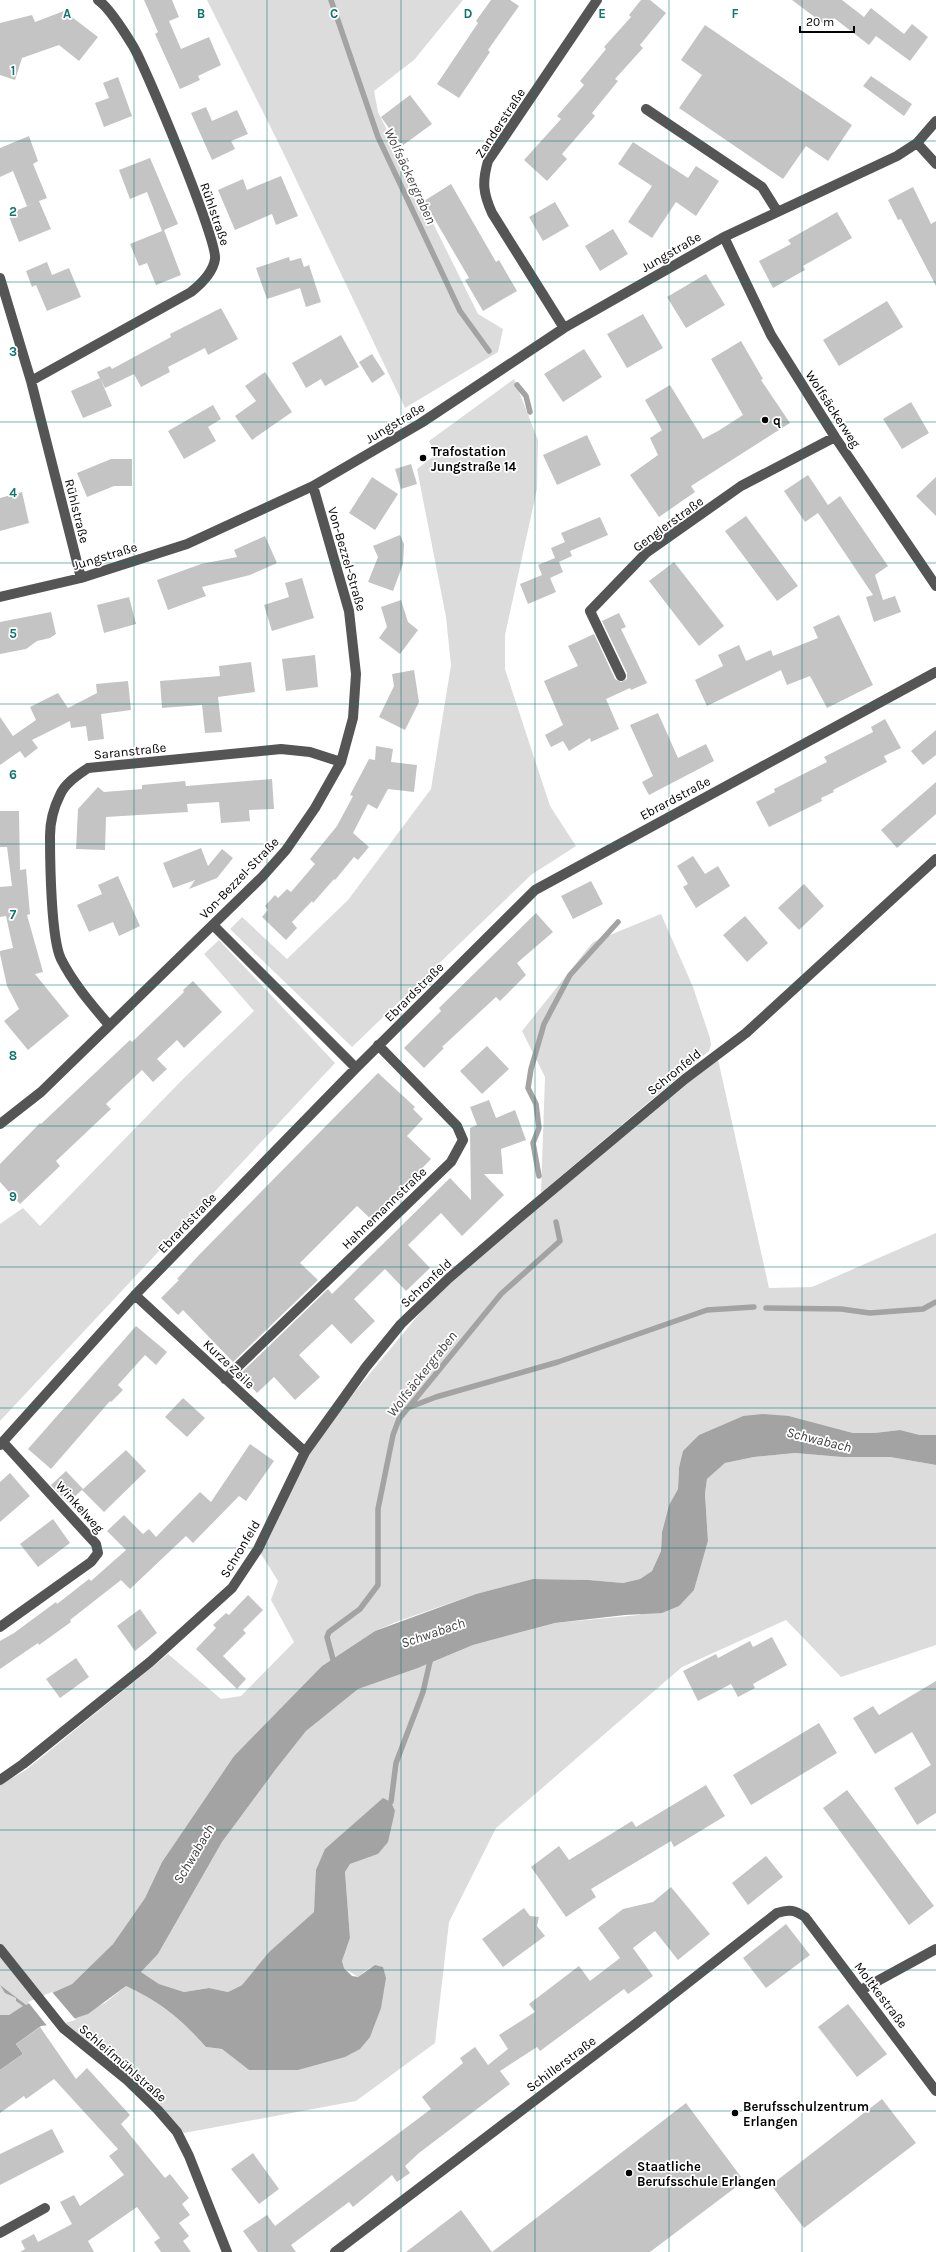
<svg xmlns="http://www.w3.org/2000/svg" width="936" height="2252" font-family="Karla,sans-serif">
  <rect width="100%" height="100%" fill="#fff"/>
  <!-- green -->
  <path fill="#dcdcdc" d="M207,0H463L414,60L374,91L378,112L478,314L503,329L498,352L405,408L281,148Z
    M514,379L538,440L537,489L505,635V669L550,806L576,846L531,875L352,1047L230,929L242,917L287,959L348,900L431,789L451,665L446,617L417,469L435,455L429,441Z
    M661,914L693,987L710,1038L711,1045L709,1051L541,1193L545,1077L522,1031L593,942Z
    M219,940L335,1063L0,1421V1224L23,1208L40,1226L184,1078L254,1011L204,954Z
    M717,1055L769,1288L812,1287L936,1233V1435H920L900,1430L874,1433H853L789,1416H743L699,1435L679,1468L678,1489L669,1505L662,1532L661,1551L652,1571L640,1579L623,1583L589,1580L533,1579L476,1594L396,1622L375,1631L322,1666L234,1756L162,1862L145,1898L113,1944L72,1984L9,2015H0V1785L26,1770L168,1654L221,1699L241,1696L294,1642L271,1600L278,1581L258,1549L305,1452L449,1278Z
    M795,1453L842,1457H890L936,1465V1645L841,1677L786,1620L682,1667L496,1828L449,1922L435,2043L356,2101L184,2133L153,2096L57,2024L105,2003L126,1986C162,2003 180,2018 206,2047L222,2049L249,2070L383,1967C371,1964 367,1970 358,1977L344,1968L342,1961L350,1938L345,1872L350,1864L378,1854L395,1811L315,1901L314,1912L269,1952L242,1985L228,1992L209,1988L184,1992L159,1984L141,1972L158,1954L222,1842L276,1769L306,1731L357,1689L418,1668L473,1645L555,1623L639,1615L694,1590L708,1541L705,1494L707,1479L725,1463L754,1457Z"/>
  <!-- water -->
  <path fill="#a3a3a3" d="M763,1414L789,1416L853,1433H874L900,1430L920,1435H936V1465L890,1457H842L795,1453L754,1457L725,1463L707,1479L705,1494L708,1541L694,1590L679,1606L662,1613L625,1615L555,1623L473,1645L418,1668L358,1689L306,1731L276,1769L222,1842L158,1954L141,1972L159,1984L184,1992L209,1988L228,1992L242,1985L269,1952L314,1912L316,1870L325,1849L383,1798L391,1802L395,1811L388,1842L378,1854L350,1864L345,1872L350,1938L342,1961L344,1968L352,1976L358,1977L375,1965L383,1967L386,1978L381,2008L370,2037L360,2049L345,2057L298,2070H249L222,2049L206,2047C180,2018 162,2003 126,1986L88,2014L57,2024L41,2026L16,2044L23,2054L0,2070V2015H9L23,2006L16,2001V1998L5,1993L0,1985L26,2005L72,1984L113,1944L145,1898L162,1862L234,1756L322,1666L375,1631L476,1594L533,1579L589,1580L623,1583L640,1579L652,1571L661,1551L662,1532L669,1505L678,1489L679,1468L683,1451L699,1435L743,1416Z"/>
  <!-- pier -->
  <path fill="#fff" d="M52,1992L76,2020L48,2027L28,2002Z"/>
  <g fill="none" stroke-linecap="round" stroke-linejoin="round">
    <!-- stream -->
    <path stroke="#a3a3a3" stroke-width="5.5" d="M331,0L378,137L460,311L489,351
      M517,385L526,396L530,412
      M539,1176L533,1143L539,1128L536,1104L528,1088L531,1069L544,1024L570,975L618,922
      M766,1308L841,1309L870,1313L923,1309L936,1302
      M410,1407L436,1397L558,1362L707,1310L754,1307
      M335,1667L327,1637L329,1632L360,1609L378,1585V1509L393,1435L399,1419L501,1294L560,1241L556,1222
      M391,1802L396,1763L423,1692L431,1657"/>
  </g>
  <!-- building -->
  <path fill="#c4c4c4" d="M144,0H172L179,17L169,21L181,49L209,37L221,65L198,76L200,80L180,89L155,34L158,32Z
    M491,0H510L519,6L488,50L490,52L459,98L437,84L478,23L476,21Z
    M641,0H650L666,13L640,45L643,48L615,79L618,81L592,113L595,116L562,154L567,159L547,181L524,160L561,119L557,116L584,85L580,81L606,49L604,47L631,17L629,15Z
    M792,0H842L864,17L871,8L904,34L912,24L928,37L910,61L876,36L869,45L834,18L828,27Z
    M64,11L98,37L79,61L59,45L22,58L15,80L0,75V23L32,15L35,22Z
    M705,25L852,125L828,161L806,146L783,179L679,108L702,75L681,60Z
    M871,76L912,104L904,116L863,86Z
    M118,77L132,116L104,127L95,103L109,98L103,83Z
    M410,95L432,124L402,146L381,117Z
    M206,107L212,121L237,110L248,134L231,141L235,149L212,160L191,113Z
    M29,136L38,161L33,164L47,198L39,201L51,229L19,242L8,214L35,203L27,206L13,171L0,177V148Z
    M633,142L688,178L696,166L719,181L696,216L676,202L652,238L628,222L652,186L618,164Z
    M150,158L178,224L164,230L181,275L156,285L147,263L139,266L130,244L162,231L147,192L130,199L119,170Z
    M281,176L298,216L276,225L272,214L235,230L218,190L243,179L247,190Z
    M451,184L496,262L499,260L517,291L483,311L465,280L469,278L424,201Z
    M913,187L931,224L936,221V286L901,219L898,220L888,200Z
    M555,202L569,226L543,241L529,217Z
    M837,212L852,238L803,266L805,270L773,288L759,261L791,244L788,240Z
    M613,229L628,254L600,271L585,246Z
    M289,257L290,261L301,258L304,267L309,265L321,302L306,307L300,288L267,299L256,268Z
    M47,262L52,275L69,268L81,297L47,311L36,285L32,287L26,271Z
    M706,274L725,305L686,328L667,297Z
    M887,301L903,327L839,366L823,340Z
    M221,308L238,339L208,355L205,348L168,367L170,372L141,387L134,374L105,388L97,372L110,366L112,369L171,337L170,334Z
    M643,314L663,348L627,368L607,334Z
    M341,335L359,367L325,386L321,379L306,388L292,363Z
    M741,341L763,379L761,380L790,423L691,486L695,492L659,517L630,475L658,455L650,438L662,430L645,400L670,385L703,439L718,431L743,415L711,359Z
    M584,349L602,377L563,402L544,374Z
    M372,354L385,374L372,383L359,362Z
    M265,372L292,412L252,440L235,416L256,401L245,386Z
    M100,378L112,406L83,418L71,391Z
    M911,402L929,433L902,449L883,419Z
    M213,405L221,419L208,427L216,441L184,459L168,431Z
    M587,435L601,465L557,485L543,455Z
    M111,459H132V486H114L87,497L77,473Z
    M411,464L417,484L401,489L395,469Z
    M808,475L828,505L840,496L888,566L875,575L883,600L895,596L901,612L874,622L866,597L873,595L818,513L805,522L784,491Z
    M372,477L398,494L375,530L349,513Z
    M936,477V516L916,496Z
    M22,492L29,523L0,531V498Z
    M746,516L798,586L777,601L725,531Z
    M600,517L608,535L570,551L572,556L559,562L563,572L550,578L556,592L528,604L520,584L542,575L538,565L555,558L551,548L565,542L561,533Z
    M400,535L404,544L403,564L393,591L368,582L378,557L373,546Z
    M265,536L277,563L250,575L202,587L206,596L168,610L157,580L201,564L237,557L234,550Z
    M674,562L724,626L699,646L649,581Z
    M302,578L314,618L272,631L264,605L289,597L285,583Z
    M129,597L136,624L104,633L97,605Z
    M401,600L408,622L418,630L400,654L379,638L387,627L381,607Z
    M51,612L56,634L50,638L37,641L26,649L0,654V622Z
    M619,613L626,627L621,629L647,683L631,690L630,688L606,699L619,729L591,742L590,738L569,751L563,741L551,747L545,735L563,725L544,681L578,666L568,646L594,634L615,679L621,682L627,679V673L602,621Z
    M839,615L873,685L827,708L810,676L787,685L781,670L707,706L695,680L723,666L718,655L739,645L746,661L771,650L773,656L818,638L813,627Z
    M315,655L318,687L286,691L282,659Z
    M251,662L255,692L218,697L222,732L205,733L202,705L162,708L160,681L220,676L219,666Z
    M414,670L419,702L405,730L379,717L394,686L392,674Z
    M128,681L131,710L101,714L104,739L88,741L86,726L71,728L70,721L32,740L38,748L25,758L20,751L0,765V717L13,736L36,720L30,707L58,693L68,708L97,693L96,684Z
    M658,713L678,758L706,744L714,761L649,795L642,782L653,776L630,725Z
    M885,719L901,748L884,756L887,762L833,790L834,792L821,798L822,801L769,827L756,802L775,792L774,789L827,762L824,757L873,732L871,727Z
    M936,730V755L923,765L911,751Z
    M376,746L393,749L391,762L417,765L414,792L388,789L377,809L368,804L353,833L369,847L358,860L354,857L335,880L334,879L313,903L312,901L292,922L297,928L286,940L262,917L268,910L265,906L275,895L278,898L287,889L291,892L315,864L310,859L337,826L353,796L350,795L369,759L375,760Z
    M272,779L274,809L249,810L250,821L221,823L219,802L187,804L188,812L106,817L105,850L76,849L78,809L98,787L104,792L142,789V785L185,781L186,786Z
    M936,782V814L897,848L881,830Z
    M0,811H19L20,870L26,869L30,914L27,915L43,972L35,974L69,1016L28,1050L4,1021L19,1009L7,986L0,954V951L13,948L6,916L0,917V887L12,886L7,847H0Z
    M201,848L208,866L222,849L233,858L217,878L189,889L195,880L173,888L163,863Z
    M693,856L705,874L718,866L730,886L696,908L683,887L688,884L677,866Z
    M118,876L140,926L119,936L113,922L89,932L77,905L102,894L98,885Z
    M591,881L603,904L573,919L561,896Z
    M804,884L824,906L799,930L778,908Z
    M536,913L553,932L517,963L526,975L500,1001L496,997L442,1047L444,1048L424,1068L404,1048L441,1011L439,1008Z
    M745,916L768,943L747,962L723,935Z
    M193,981L222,1012L184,1048L177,1040L157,1059L167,1069L153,1082L142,1070L106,1104L111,1109L56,1161L60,1166L20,1204L0,1182V1164L40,1123L41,1124L130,1040L132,1042L184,992L183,990Z
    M487,1046L509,1069L482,1094L460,1071Z
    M378,1073L415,1107L413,1109L423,1119L407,1136L431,1159L372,1220L357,1206L300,1263L318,1280L233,1362L183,1310L178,1315L161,1298L179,1280L177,1279L198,1256Z
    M489,1100L496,1118L515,1110L526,1140L501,1149L503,1174H484L504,1195L462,1236L441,1213L408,1245L430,1268L406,1291L385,1269L354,1299L375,1321L351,1344L332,1324L299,1355L320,1377L295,1400L274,1377L257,1393L244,1379L247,1376L242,1372L328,1289L332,1294L450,1178L471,1200L470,1128L477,1125L470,1107Z
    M136,1326L167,1352L156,1365L145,1355L118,1385L123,1390L111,1402L110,1401L51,1469L28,1449Z
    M183,1398L205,1418L187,1437L165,1417Z
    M250,1444L274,1461L246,1501L239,1496L193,1543L186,1536L130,1589L121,1580L70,1620L71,1622L39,1645L38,1643L0,1669V1641L14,1633L56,1602L57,1604L89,1579L91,1581L126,1550L107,1531L124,1515L143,1534L149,1529L156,1537L200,1492L211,1502Z
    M126,1450L146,1471L104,1512L82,1490Z
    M66,1471L83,1489L68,1503L51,1485Z
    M10,1473L30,1496L0,1522V1482Z
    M53,1519L70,1543L38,1567L20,1544Z
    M248,1595L263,1610L243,1630L246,1633L223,1656L246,1679L237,1689L196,1649L216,1628L213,1625L226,1613L229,1615Z
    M140,1609L157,1633L135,1651L117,1626Z
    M772,1637L787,1665L753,1684L755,1688L738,1697L731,1684L698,1701L683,1671L716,1654L718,1658L750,1641L753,1647Z
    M76,1658L89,1677L60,1698L46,1679Z
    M936,1681V1813L917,1825L894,1788L931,1765L912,1732L875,1754L853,1718L873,1706L879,1715Z
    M819,1723L837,1753L751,1805L733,1775Z
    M706,1785L725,1816L674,1847L671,1841L591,1889L596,1897L566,1917L531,1867L559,1846L569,1860L632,1821L636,1827Z
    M847,1790L934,1906L909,1925L823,1808Z
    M766,1856L783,1877L748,1905L732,1883Z
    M671,1887L710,1934L678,1960L655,1931L633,1948L653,1976L628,1994L624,1989L540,2051L537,2047L500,2071L510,2084L419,2153L405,2166L410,2173L397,2182L392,2175L353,2207L349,2202L291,2245L296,2252H258L243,2231L267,2215L275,2226L431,2109L422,2097L463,2063L460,2058L475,2047L488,2065L508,2049L499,2035L535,2012L529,2004L579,1966L590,1981L620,1958L598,1928L623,1909L653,1902Z
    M524,1908L530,1916L539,1917L537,1926L545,1936L503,1967L482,1939Z
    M786,1924L810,1955L766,1988L743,1958Z
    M848,2004L887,2054L857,2077L818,2027Z
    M40,2027L76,2079L87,2068L130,2115L121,2124L165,2178L170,2174L189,2198L182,2204L190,2215L179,2223L189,2236L183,2241L191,2252H161L154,2242L160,2238L137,2207L88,2241L94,2252H20L25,2249L21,2241L34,2234L38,2242L72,2224L60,2202L74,2195L80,2206L124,2175L109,2156L118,2149L54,2079L26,2099L24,2096L0,2113V2070L23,2054L16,2044Z
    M882,2099L916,2143L804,2228L771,2185Z
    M686,2103L744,2181L650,2252H406L461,2210L492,2252Z
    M52,2129L64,2152L0,2185V2154Z
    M253,2153L279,2189L259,2204L231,2169Z"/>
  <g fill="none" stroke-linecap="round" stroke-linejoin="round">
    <!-- minor -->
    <path stroke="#555" stroke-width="10" d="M646,109L762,187L777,211
      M917,143L936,164
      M724,237L771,335L835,437L936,586
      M0,278L31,381L191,292C201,284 213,273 215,259C218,241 146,68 133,46C125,33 110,8 98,0
      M564,328L492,213C483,193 482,182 488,161L597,0
      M31,381L81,578
      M0,597L81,578L187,544L313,486L421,423L564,328L724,237L897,156L917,143L936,121
      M621,676L590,611L646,553L741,486L835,437
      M213,925L356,1068
      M109,1025C92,1005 73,983 61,959C51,939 50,861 50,836C50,822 54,807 60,795C65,783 78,775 88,768L281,749L310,752L341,762
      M0,1124L41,1092L262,877L286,850L315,808L341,762L353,718L356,674L349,611L313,486
      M135,1295L305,1452
      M225,1379L451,1162L463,1140L457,1126L378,1045
      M0,1445L135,1295L356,1068L535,890L936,672
      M0,1627L91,1562L98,1553L96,1544L3,1442
      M0,1780L23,1764L150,1662L232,1588L258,1549L305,1452L366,1367L401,1324L449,1278L519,1218L685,1079L746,1033L936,859
      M0,1949L63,2028L126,2079L158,2110L177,2132L189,2156L227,2252
      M861,1990L936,1949
      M0,2233L45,2208
      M335,2252L634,2025L777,1913C789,1909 795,1910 805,1917L936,2091"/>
  </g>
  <!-- grid -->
  <path fill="none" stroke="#0f766e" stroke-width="1" stroke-opacity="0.55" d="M134,0V2252M267,0V2252M401,0V2252M535,0V2252M669,0V2252M802,0V2252M0,141H936M0,282H936M0,422H936M0,563H936M0,704H936M0,844H936M0,985H936M0,1126H936M0,1267H936M0,1408H936M0,1548H936M0,1689H936M0,1830H936M0,1970H936M0,2111H936"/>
  <!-- markers -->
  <g fill="#000" stroke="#fff" stroke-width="1.5">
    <circle cx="765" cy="420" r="4"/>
    <circle cx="423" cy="458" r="4"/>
    <circle cx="735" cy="2113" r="4"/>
    <circle cx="629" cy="2173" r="4"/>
  </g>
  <g text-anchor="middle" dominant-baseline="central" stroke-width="3.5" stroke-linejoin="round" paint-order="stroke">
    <!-- street labels -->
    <g font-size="13" fill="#000" stroke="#fff">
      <text transform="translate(500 123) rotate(-57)">Zanderstraße</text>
      <text transform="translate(215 214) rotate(71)">Rühlstraße</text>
      <text transform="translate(671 252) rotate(-30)">Jungstraße</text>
      <text transform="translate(833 409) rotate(57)">Wolfsäckerweg</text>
      <text transform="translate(395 423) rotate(-31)">Jungstraße</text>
      <text transform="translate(77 511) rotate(76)">Rühlstraße</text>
      <text transform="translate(668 524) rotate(-36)">Genglerstraße</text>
      <text transform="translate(105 556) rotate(-17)">Jungstraße</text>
      <text transform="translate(347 559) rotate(74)">Von-Bezzel-Straße</text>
      <text transform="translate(130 751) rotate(-6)">Saranstraße</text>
      <text transform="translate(675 798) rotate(-28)">Ebrardstraße</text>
      <text transform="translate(239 878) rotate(-46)">Von-Bezzel-Straße</text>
      <text transform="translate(414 992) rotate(-45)">Ebrardstraße</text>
      <text transform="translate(674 1072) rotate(-39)">Schronfeld</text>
      <text transform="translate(384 1208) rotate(-44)">Hahnemannstraße</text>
      <text transform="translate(187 1223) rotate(-46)">Ebrardstraße</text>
      <text transform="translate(426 1283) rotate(-43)">Schronfeld</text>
      <text transform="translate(229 1364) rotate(43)">Kurze Zeile</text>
      <text transform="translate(80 1507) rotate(48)">Winkelweg</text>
      <text transform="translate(240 1549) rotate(-59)">Schronfeld</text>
      <text transform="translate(881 1995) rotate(53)">Moltkestraße</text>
      <text transform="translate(123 2063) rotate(41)">Schleifmühlstraße</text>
      <text transform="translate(561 2064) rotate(-37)">Schillerstraße</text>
    </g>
    <!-- poi labels -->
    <g font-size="13" font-weight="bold" fill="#000" stroke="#fff" text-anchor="start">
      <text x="773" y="420">q</text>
      <text x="431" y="451">Trafostation<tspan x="431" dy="15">Jungstraße 14</tspan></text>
      <text x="743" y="2106">Berufsschulzentrum<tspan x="743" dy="15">Erlangen</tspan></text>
      <text x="637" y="2166">Staatliche<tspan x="637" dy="15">Berufsschule Erlangen</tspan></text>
    </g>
    <!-- water labels -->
    <g font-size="14" font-style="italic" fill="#444" stroke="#fff">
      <text transform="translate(410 176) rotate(65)">Wolfsäckergraben</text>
      <text transform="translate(422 1374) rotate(-52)">Wolfsäckergraben</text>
      <text transform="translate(819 1440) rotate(14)">Schwabach</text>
      <text transform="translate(433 1633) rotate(-19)">Schwabach</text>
      <text transform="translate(194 1854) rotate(-59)">Schwabach</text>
    </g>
  </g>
  <g font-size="13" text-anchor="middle" font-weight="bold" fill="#0f766e" stroke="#fff" stroke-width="3.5" stroke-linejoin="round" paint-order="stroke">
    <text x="67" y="18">A</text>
    <text x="201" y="18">B</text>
    <text x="334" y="18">C</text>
    <text x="468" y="18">D</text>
    <text x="602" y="18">E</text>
    <text x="735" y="18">F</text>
    <text x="13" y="75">1</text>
    <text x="13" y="216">2</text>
    <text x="13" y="356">3</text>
    <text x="13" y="497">4</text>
    <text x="13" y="638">5</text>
    <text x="13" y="779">6</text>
    <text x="13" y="919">7</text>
    <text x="13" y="1060">8</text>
    <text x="13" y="1201">9</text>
  </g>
  <!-- scale -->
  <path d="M800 26v6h54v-6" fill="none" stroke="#000000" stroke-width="2"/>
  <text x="806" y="26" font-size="12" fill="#000000" stroke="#ffffff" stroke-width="3" paint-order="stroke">20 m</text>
</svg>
